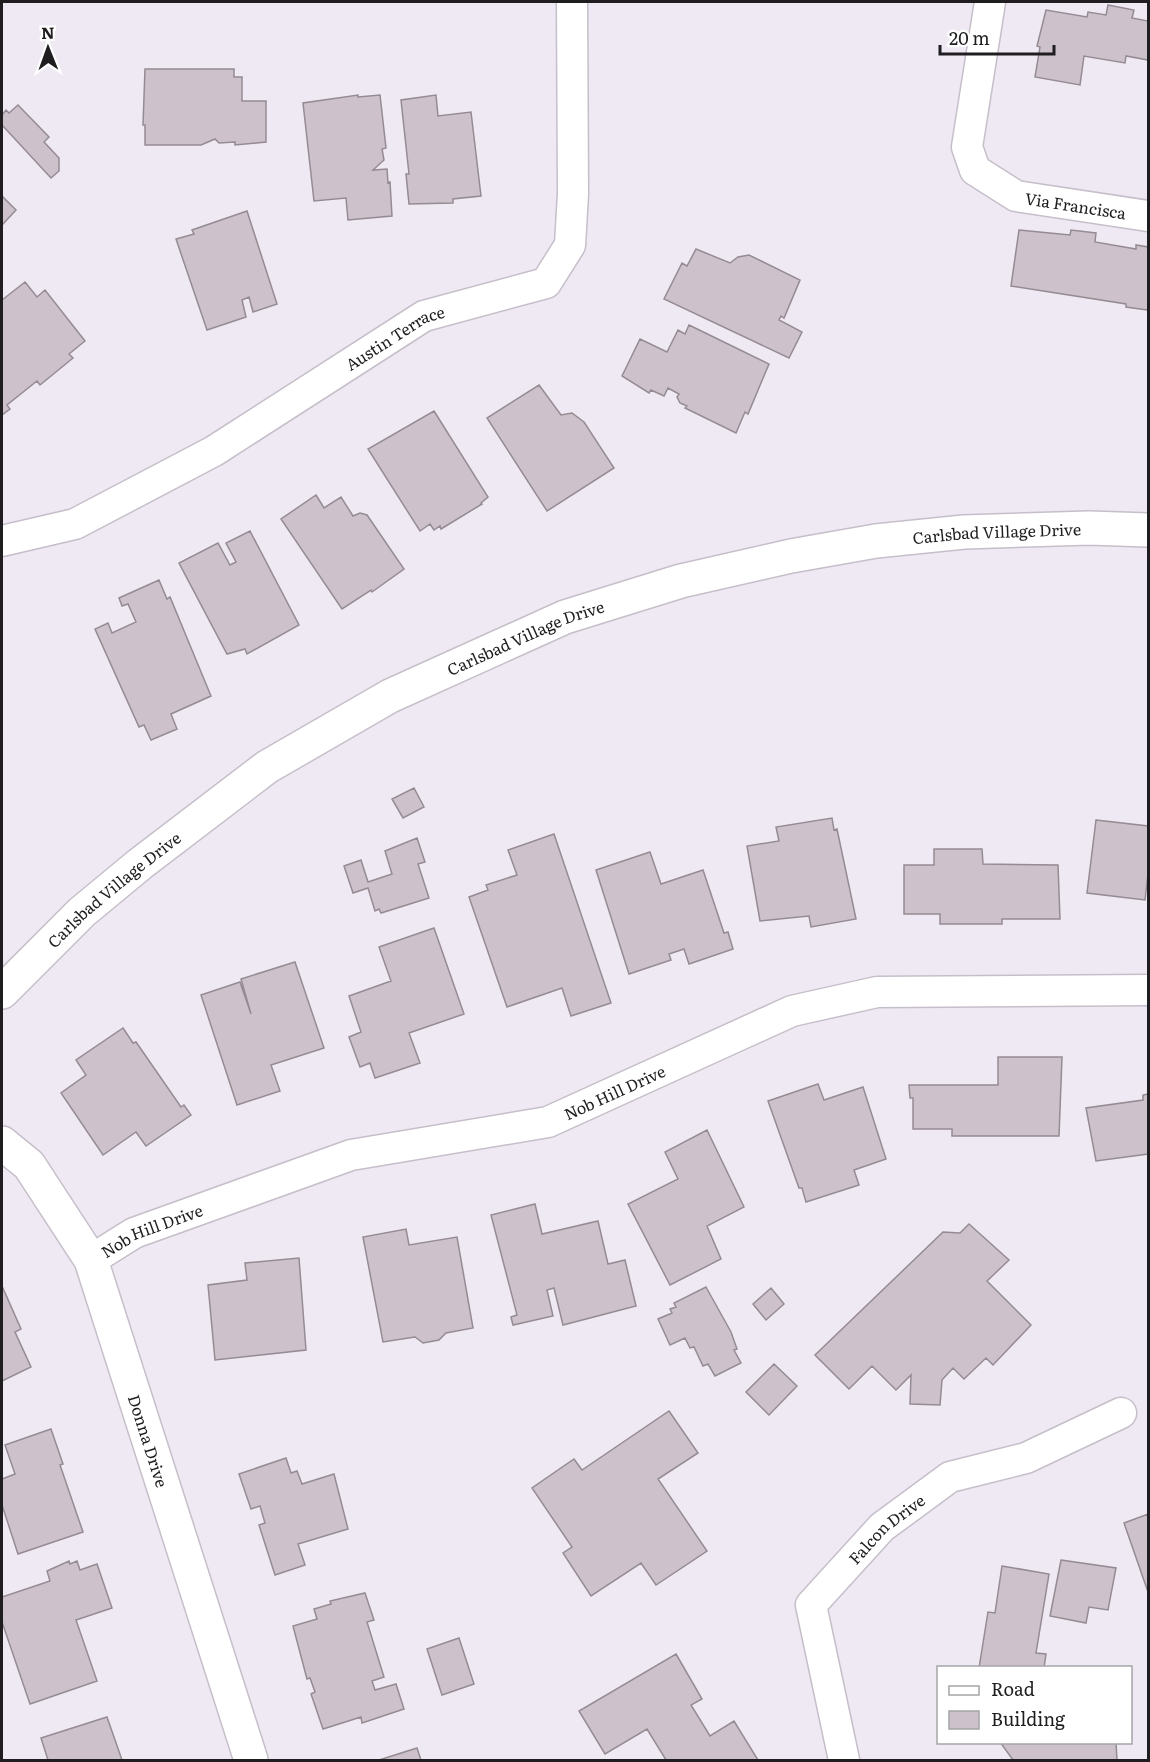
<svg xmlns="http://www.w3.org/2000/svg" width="1150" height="1762" font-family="Literata,serif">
  <rect width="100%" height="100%" fill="#efe9f4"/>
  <!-- building -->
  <path fill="#cdc2cb" stroke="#958b93" stroke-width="1.5" d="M1108,5L1134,10L1132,18L1148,21V60L1126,56L1125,63L1084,56L1080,85L1035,77L1040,47L1037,46L1046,10L1087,17L1088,12L1106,15Z
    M145,69H234V77H242V101H266V142L235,145V142L219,143L215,139L201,145H145V125H143Z
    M358,95V97L380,95L386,148L382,149L384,160L373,170L387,169L388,183L390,182L392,216L348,220L346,198L314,201L303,103Z
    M436,95L438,116L471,112L481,196L453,199V203L409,204L406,174H409L401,100Z
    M18,105L49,137L44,142L59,158V171L51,178L2,125V115L6,110L9,113Z
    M2,196L16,210L2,225Z
    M247,211L277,304L253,312L249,297L242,300L246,317L207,330L176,239L194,234L192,230Z
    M1019,230L1070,235L1071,230L1096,233L1095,242L1136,249V245L1148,247V308L1147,310L1126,307V304L1011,286Z
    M696,249L730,263L738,257L749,255L800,280L784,318L781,316L779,320L802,332L789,358L664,299L682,263L687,266Z
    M25,282L37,297L45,290L85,341L69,354L73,358L40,385L37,381L7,405L10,409L2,415V300Z
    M689,325L769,364L748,414L745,412L736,433L685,408L687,406L680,403L677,397L679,394L668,388L664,396L651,390L649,393L622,376L640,339L667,352L678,330L685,334Z
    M539,385L561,415L572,413L584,422L614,468L547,511L487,418Z
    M434,411L488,497L481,503L482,504L441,529L440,526L434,530L430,524L420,531L368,449Z
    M316,495L324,508L341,497L353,516L360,513L367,515L404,569L372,592L371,590L342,609L281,519Z
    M250,531L299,625L247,654L245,649L227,654L179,563L218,543L230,565L236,562L226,543Z
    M159,580L167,599L170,597L211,696L171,714L177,729L151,740L144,725L139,727L95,629L108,623L112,633L136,622L128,604L122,606L119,598Z
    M414,788L424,807L403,818L392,799Z
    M832,818L834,830L837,829L856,919L811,927L809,916L760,921L747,846L779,841L776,827Z
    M1096,820L1148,826V874L1145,900L1087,893Z
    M554,834L611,1003L571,1016L562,988L507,1007L469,897L488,890L486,885L517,875L508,850Z
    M417,838L425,862L418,864L429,898L381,913L379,909L375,911L368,888L353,893L344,866L361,860L368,882L392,874L385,851Z
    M934,849H982L983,864L1058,865L1060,919H1002V924H940V914H904V865H934Z
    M650,852L661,884L703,870L724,933L728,932L733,949L689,964L684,949L669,954L671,960L629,974L596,870Z
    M434,928L464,1014L409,1033L420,1063L375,1078L370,1063L360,1067L349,1037L361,1032L349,996L391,981L379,947Z
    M295,962L324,1048L271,1065L280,1091L237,1105L201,995L240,982L251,1014L241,979Z
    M123,1028L133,1043L136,1042L181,1107L184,1105L191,1115L146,1146L136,1132L103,1155L61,1093L86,1075L76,1060Z
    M998,1057H1062L1059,1136H952V1129H913V1098H910L909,1085H998Z
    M818,1084L824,1100L863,1087L886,1159L854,1170L859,1185L806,1202L802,1188H799L768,1101Z
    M1148,1094V1154L1096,1161L1086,1108L1143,1100V1095Z
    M707,1130L744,1207L707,1226L721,1259L670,1285L628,1204L678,1179L665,1152Z
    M535,1204L542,1234L598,1221L608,1264L625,1260L636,1306L563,1325L554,1288L547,1290L553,1316L513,1325L511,1317L517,1315L491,1215Z
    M969,1224L1009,1260L987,1281L1031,1325L993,1365L986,1358L964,1379L953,1368L942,1380L940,1405L910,1404L911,1375L896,1390L872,1366L849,1389L815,1355L943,1232L960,1233Z
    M406,1229L409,1245L457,1237L473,1328L446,1333L439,1340L423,1343L415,1337L383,1342L363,1237Z
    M299,1258L306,1350L215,1360L208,1285L247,1280L245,1263Z
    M2,1286L21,1329L15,1332L31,1367L2,1381Z
    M706,1287L731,1332L737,1349L734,1350L741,1363L715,1376L708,1364L703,1366L694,1347L690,1348L685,1338L670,1345L658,1319L672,1313L670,1309L676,1307L674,1303Z
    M771,1288L784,1304L766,1320L753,1304Z
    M774,1364L797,1386L769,1415L746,1392Z
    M669,1411L698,1453L658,1479L707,1551L656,1585L641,1563L591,1596L563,1553L572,1547L532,1488L574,1459L582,1470Z
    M51,1429L63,1464L60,1465L83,1532L18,1554L2,1505V1479L15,1474L5,1445Z
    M286,1458L291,1473L297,1471L302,1484L334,1474L348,1529L298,1544L305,1565L275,1575L259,1525L265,1523L260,1506L251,1509L239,1474Z
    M1148,1514V1592L1124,1523Z
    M1061,1560L1116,1568L1108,1610L1089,1607L1086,1623L1050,1616Z
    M69,1561L70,1564L77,1561L80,1570L97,1564L112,1608L76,1620L97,1681L30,1704L2,1622V1597L50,1581L47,1571Z
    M1002,1566L1049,1574L1036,1653L1046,1654L1044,1668H979L988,1612L995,1613Z
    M365,1593L374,1620L367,1622L384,1677L372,1681L375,1690L396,1684L404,1709L362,1723L361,1717L323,1729L311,1694L315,1692L310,1678L307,1679L293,1626L317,1619L314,1609L331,1604L330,1601Z
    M459,1638L474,1684L442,1695L427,1649Z
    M676,1654L702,1699L691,1705L710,1736L734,1721L758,1760H666L647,1729L605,1754L579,1711Z
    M107,1717L122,1760H48L41,1738Z
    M1000,1742H1116L1117,1760H1013Z
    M417,1748L421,1760H379Z"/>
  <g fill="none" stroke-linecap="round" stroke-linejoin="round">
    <defs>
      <g id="minor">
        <path id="s1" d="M990,2L967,147L975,170L1016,196L1148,216"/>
        <path id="s2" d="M2,541L75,524L214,451L424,316L546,283L570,245L573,194L572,2"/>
        <path id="s3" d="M91,1260L134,1233L351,1155L548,1122L792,1011L877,992L1148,990"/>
        <path id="s4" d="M844,1760L811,1605L882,1527L950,1477L1026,1458L1121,1413"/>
      </g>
      <g id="tertiary">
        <path id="s5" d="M2,1143L29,1165L91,1260L251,1760"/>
      </g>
      <g id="primary">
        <path id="s6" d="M2,992L82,912L140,864L267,767L390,696L565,617L681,581L791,556L876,541L964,532L1089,528L1148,530"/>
      </g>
    </defs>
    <!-- minor casing -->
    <use href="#minor" stroke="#c6bfca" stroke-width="33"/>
    <!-- tertiary casing -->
    <use href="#tertiary" stroke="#c6bfca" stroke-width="36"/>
    <!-- primary casing -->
    <use href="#primary" stroke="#c6bfca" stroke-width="36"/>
    <!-- minor -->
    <use href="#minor" stroke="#fff" stroke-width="30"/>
    <!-- tertiary -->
    <use href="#tertiary" stroke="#fff" stroke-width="33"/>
    <!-- primary -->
    <use href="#primary" stroke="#fff" stroke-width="33"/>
  </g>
  <g text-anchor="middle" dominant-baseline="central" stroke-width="5" stroke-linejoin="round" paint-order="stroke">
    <!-- street labels -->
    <g font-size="16" fill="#1f1d20" stroke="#fff">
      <text stroke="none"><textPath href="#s1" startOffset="280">Via Francisca</textPath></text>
      <text stroke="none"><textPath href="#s2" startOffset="446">Austin Terrace</textPath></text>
      <text stroke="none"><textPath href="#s6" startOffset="1124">Carlsbad Village Drive</textPath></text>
      <text stroke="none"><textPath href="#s6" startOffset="638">Carlsbad Village Drive</textPath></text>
      <text stroke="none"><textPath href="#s6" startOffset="152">Carlsbad Village Drive</textPath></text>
      <text stroke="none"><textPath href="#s3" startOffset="554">Nob Hill Drive</textPath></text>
      <text stroke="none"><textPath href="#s3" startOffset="68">Nob Hill Drive</textPath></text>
      <text stroke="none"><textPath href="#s5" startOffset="338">Donna Drive</textPath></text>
      <text stroke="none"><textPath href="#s4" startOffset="266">Falcon Drive</textPath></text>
    </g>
  </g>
  <!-- border -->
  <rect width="1150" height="1762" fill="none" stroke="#1f1d20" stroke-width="6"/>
  <!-- legend -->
  <rect x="937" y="1666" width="195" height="78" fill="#ffffff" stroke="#a5a5a6" stroke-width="1.5"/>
  <rect x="949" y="1686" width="30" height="9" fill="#ffffff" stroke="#a5a5a6" stroke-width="1.5"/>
  <text x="991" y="1696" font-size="18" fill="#1f1d20">Road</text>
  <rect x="949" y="1711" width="30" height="18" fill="#cdc2cb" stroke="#a5a5a6" stroke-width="1.5"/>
  <text x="991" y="1726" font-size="18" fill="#1f1d20">Building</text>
  <!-- north arrow -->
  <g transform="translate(48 48) rotate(359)" stroke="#ffffff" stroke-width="4.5" paint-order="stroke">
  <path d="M0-4.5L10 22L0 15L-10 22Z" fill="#1f1d20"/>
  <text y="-9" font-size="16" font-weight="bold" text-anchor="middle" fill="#1f1d20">N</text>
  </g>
  <!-- scale -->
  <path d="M940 45v9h114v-9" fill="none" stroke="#1f1d20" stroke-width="3"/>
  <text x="949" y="45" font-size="18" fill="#1f1d20" stroke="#ffffff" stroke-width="4.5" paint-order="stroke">20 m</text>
</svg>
